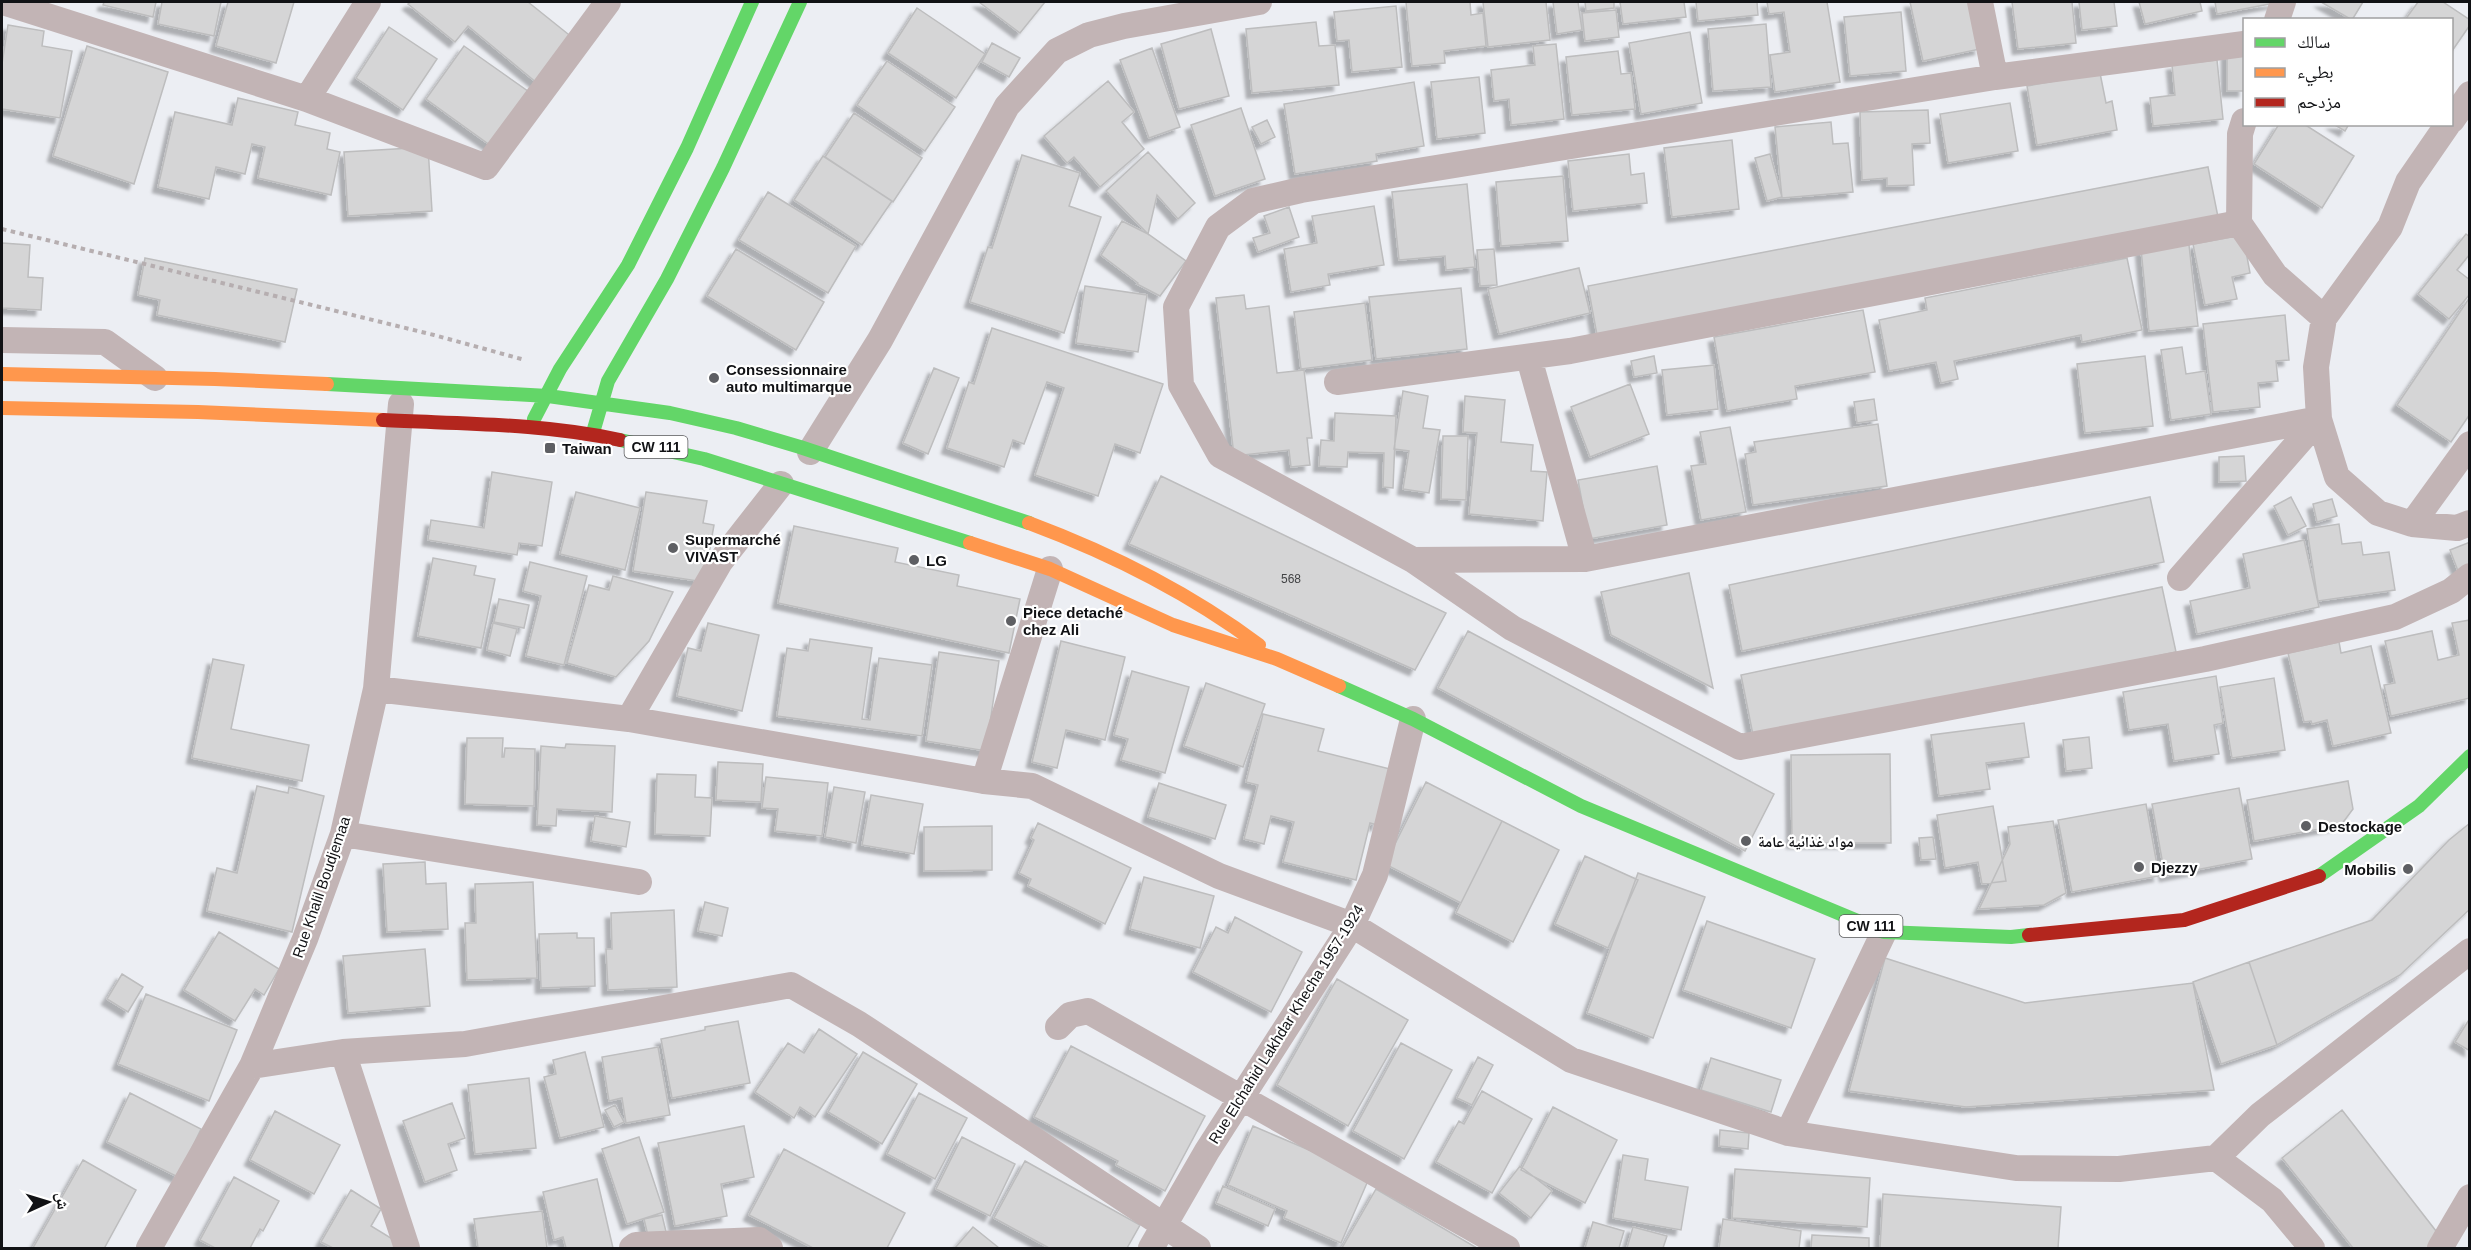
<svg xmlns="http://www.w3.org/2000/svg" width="2471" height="1250" font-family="Arial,'Noto Naskh Arabic',sans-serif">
  <defs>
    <filter id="shadow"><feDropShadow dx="-5.5" dy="5.5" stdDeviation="1.5" flood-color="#0004"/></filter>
  </defs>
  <rect width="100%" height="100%" fill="#eceef3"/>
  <!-- building -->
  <path fill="#d5d5d6" stroke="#bdbdbe" stroke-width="1.5" filter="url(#shadow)" d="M104,2H156L153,17L103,5Z
    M162,2H221L214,36L158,24Z
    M228,2H294L276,63L216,46Z
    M411,2H528L573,38L537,83L468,26L455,42L408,4Z
    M979,2H1045L1020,33Z
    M1406,2H1470L1471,15L1483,13L1486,46L1444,51L1445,63L1412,66Z
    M1483,2H1546L1550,40L1488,47Z
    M1553,2H1578L1582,30L1557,34Z
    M1585,2H1614V8L1586,11Z
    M1620,2H1684L1686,17L1623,24Z
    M1696,2H1757L1758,15L1698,21Z
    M1767,2H1827L1840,82L1775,92L1770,55L1790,52L1784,12L1769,14Z
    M1910,2H1970L1980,49L1923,61Z
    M2012,2H2072L2076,43L2018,49Z
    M2079,2H2114L2117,26L2082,30Z
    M2139,2H2200L2202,11L2145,24Z
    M2215,2H2280L2217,14Z
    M2321,2H2363L2352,20Z
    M2418,2H2443L2470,20V25L2452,51V20H2405Z
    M1396,6L1402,67L1352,72L1349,40L1337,41L1334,12Z
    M917,8L985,54L956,98L888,53Z
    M1616,10L1619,37L1585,41L1582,13Z
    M1901,12L1906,71L1850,76L1844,17Z
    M1316,22L1319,46L1335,45L1339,85L1252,93L1246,29Z
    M1766,24L1771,87L1713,91L1708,29Z
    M8,25L44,31L42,46L72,51L60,118L2,109V64Z
    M389,27L437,59L403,110L356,78Z
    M1211,29L1229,96L1179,109L1161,44Z
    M1690,32L1702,103L1641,114L1629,43Z
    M992,43L1020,58L1009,77L982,62Z
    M1556,44L1564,119L1511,125L1509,99L1494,101L1491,70L1535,65L1533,46Z
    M87,46L168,72L134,184L53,156Z
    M464,46L532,94L494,148L426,99Z
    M1152,48L1180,127L1149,138L1120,60Z
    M1618,51L1621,74L1631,73L1635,109L1572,115L1566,57Z
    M2227,53H2244V91H2227Z
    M2217,60L2223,119L2153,126L2150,98L2175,95L2172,65Z
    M887,61L955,107L925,151L857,105Z
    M2100,73L2106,103L2112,101L2117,130L2037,145L2027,86Z
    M1479,77L1485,133L1437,139L1431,82Z
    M1108,81L1134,112L1122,122L1144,149L1100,187L1074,157L1067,163L1044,136Z
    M1414,82L1424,146L1376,154L1377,161L1295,174L1284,104Z
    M238,98L298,112L295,125L330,133L327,149L340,152L331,195L258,178L265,147L252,144L245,174L216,167L209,199L158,187L175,112L232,125Z
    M2010,103L2018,151L1948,163L1940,114Z
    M1241,108L1265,179L1215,196L1191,125Z
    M1928,110L1930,143L1912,144L1914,185L1887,186V178L1862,180L1860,112Z
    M854,113L922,158L893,202L825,157Z
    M1267,120L1275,137L1261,144L1252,127Z
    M1831,122L1833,144L1848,143L1853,192L1782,198L1775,127Z
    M2279,124H2304L2354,156L2322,208L2254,164Z
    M2333,124H2349L2345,131Z
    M1732,140L1739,209L1672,217L1664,148Z
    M428,147L432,211L348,216L344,152Z
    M1148,152L1195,203L1178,219L1157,195L1148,234L1106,191Z
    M1629,154L1631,175L1644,173L1647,203L1573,211L1568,161Z
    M1770,154L1782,197L1767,201L1755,158Z
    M1022,155L1080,173L1069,206L1101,217L1064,333L970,302L988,247L992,248Z
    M823,156L892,201L862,245L794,200Z
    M2208,167L2220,227L1599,346L1588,286Z
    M1563,176L1568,241L1501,246L1496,182Z
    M1467,184L1475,267L1446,270L1445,256L1399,260L1392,192Z
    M768,192L856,246L828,293L739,240Z
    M1374,206L1384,265L1328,274L1330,285L1291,292L1284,249L1317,243L1312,216Z
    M1289,207L1299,237L1258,252L1253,238L1270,233L1264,216Z
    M1122,221L1148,234L1186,261L1160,296L1137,284L1138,283L1101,255Z
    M2466,234L2470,237V254L2457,270L2470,280V294L2449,319L2418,294Z
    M2243,235L2250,273L2232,277L2237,299L2205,305L2193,244Z
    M2,243L30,245L28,277L43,278L41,310L2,308Z
    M2189,245L2198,326L2149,331L2141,249Z
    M736,249L824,302L796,350L707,296Z
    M1494,249L1497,285L1480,286L1477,250Z
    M145,258L297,289L285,342L157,315L160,300L138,295Z
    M2127,258L2142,330L2082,342L2081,335L1954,361L1958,379L1941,383L1936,362L1889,371L1879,320L1927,310L1925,298Z
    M1579,268L1590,313L1499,334L1488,289Z
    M1085,286L1147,295L1138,352L1076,343Z
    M1461,288L1467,349L1376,359L1369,297Z
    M1244,295L1246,309L1269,306L1277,373L1304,370L1312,438H1307L1310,465L1291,467L1289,450L1234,456L1216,298Z
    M2470,297V414L2451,442L2397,405Z
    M1365,303L1372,360L1301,369L1294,312Z
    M1863,310L1875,372L1795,386L1797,399L1727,411L1714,337Z
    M2285,315L2289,360L2276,361L2278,381L2258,383L2260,407L2213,412L2203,324Z
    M992,328L1163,384L1140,453L1115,444L1098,496L1035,475L1064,388L1047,382L1024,444L1013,440L1004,467L947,448L969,382L974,384Z
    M2182,347L2186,374L2205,371L2211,414L2171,420L2161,350Z
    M1654,356L1657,373L1634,377L1631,361Z
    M2145,356L2153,426L2085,433L2077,364Z
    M1714,365L1718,409L1667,415L1662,370Z
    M934,368L959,378L928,454L903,443Z
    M1630,384L1649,434L1590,457L1571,407Z
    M1403,391L1428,396L1423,428L1440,430L1429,493L1403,489L1409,451L1394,449Z
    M1465,396L1505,400L1501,442L1533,445L1531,471L1547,472L1543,521L1469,514L1477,433L1463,432Z
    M1874,399L1877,420L1857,423L1854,402Z
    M1335,413L1396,416L1393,488L1383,487L1384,453L1348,452L1347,467L1319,466L1321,440L1334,441Z
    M1878,424L1887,486L1753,505L1745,454L1756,452L1754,442Z
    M1730,427L1746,512L1701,520L1691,466L1706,464L1700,432Z
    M1443,436H1468L1466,500L1441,499Z
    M2244,456L2246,481L2219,482V457Z
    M1657,466L1667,525L1589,539L1578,480Z
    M492,472L552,482L542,546L519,543L517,555L428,540L431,520L484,528Z
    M1161,476L1446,613L1415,670L1129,544Z
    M576,492L640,508L625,570L560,554Z
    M646,492L707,501L703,523L714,525L704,582L633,571Z
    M2150,497L2164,562L1742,651L1729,585Z
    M2291,497L2306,526L2288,535L2274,506Z
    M2332,499L2337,516L2317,522L2313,504Z
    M2339,524L2342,544L2361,542L2363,555L2389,552L2395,590L2318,601L2307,529Z
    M794,526L898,548L895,562L959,575L957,586L1020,599L1009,653L778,603Z
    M2304,540L2319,607L2197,634L2190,601L2250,588L2243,554Z
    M2470,542V566L2458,571L2450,550Z
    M433,558L476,566L474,575L495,579L481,648L418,636Z
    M530,562L587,576L564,665L526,656L541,596L523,591Z
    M1689,573L1713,688L1611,635L1601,592Z
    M613,576L673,592L649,641L616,677L567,663L589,585L609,590Z
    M2162,587L2176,652L1754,740L1741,675Z
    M499,599L529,605L524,628L494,622Z
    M2470,620V698L2391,716L2384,685L2395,683L2385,641L2432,631L2438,660L2459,655L2452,623Z
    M493,623L517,629L510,656L487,650Z
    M708,623L759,635L742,711L677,696L688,648L701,651Z
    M1468,631L1774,794L1745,851L1438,688Z
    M810,639L872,648L862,719L870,720L879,658L932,665L922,736L777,716L787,648L808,651Z
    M1061,641L1125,657L1105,740L1066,730L1057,768L1032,762Z
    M2339,642L2341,653L2371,646L2391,733L2333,746L2327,720L2312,724L2311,721L2304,722L2288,653Z
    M939,652L999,661L986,751L926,741Z
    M213,659L244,665L231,729L309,745L302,781L192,758Z
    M1132,671L1189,687L1165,773L1121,760L1128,739L1114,735Z
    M2216,676L2223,723L2214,725L2219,754L2174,761L2168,724L2129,730L2123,692Z
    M2274,678L2285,750L2232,758L2220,687Z
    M1206,683L1265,704L1243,767L1184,746Z
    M1263,714L1324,729L1318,751L1390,769L1377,825L1370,823L1356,880L1283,862L1294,822L1271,816L1264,844L1244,839L1258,785L1246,782Z
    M2024,723L2029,757L1986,763L1990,789L1939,796L1931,735Z
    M2089,737L2092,768L2066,771L2063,740Z
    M467,738H503L502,757H504L505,748L535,749L534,806L465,804Z
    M566,744L615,746L612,812L557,809L556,826L537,825L541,746L565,748Z
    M1890,754L1891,843H1792L1791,755Z
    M718,762L763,764L761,802L716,800Z
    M657,774L696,775L695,797L712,798L710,836L655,834Z
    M766,777L828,783L822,836L775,831L778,809L762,808Z
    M2348,781L2353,809L2341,825L2254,841L2247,800Z
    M1426,782L1502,821L1461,903L1385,864Z
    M1159,783L1226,805L1215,839L1148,817Z
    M257,786L288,793L289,787L324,796L292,932L207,911L217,868L237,873Z
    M834,787L865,792L856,843L825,837Z
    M2239,788L2252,859L2165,876L2152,804Z
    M871,795L923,804L914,854L862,845Z
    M2146,804L2159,876L2072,892L2058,820Z
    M1993,806L2006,881L1982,884L1978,862L1945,868L1937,815Z
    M595,816L630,822L626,847L591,841Z
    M1502,821L1559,850L1513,942L1456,913Z
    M2053,821L2066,893L2044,905L1979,909L2010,844L2008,827Z
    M1038,823L1131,868L1105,924L1028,886L1031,879L1019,873L1034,840L1031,838Z
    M2470,823V909L2400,975L2277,1045L2249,962L2372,920L2449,840Z
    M992,826V870L924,871V827Z
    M1933,837L1936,859L1921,860L1919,838Z
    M1585,856L1638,880L1608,948L1555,924Z
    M425,862L426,884L446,883L448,929L387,932L383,864Z
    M1638,873L1705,897L1653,1038L1587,1013Z
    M1144,877L1214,896L1200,948L1130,929Z
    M533,882L537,978L467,980L465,923H476L475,884Z
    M705,902L728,908L722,936L698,931Z
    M674,910L677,987L608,990L606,949H612L611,913Z
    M1235,917L1302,952L1271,1012L1193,972L1216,927L1228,933Z
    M1707,921L1815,959L1791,1028L1683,990Z
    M219,932L279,969L264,995L255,989L235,1021L184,990Z
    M577,933V938H594L595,986L541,988L539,934Z
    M425,949L430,1006L348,1013L343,956Z
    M1885,958L2025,1003L2193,983L2214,1090L1966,1107L1849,1091Z
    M2249,962L2277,1045L2221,1064L2193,982Z
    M122,974L143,987L128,1012L107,999Z
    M1337,979L1408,1020L1348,1126L1277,1085Z
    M146,994L237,1030L209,1101L118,1064Z
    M2470,1018V1051L2455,1042Z
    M738,1021L750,1083L672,1098L661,1039L705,1030V1027Z
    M819,1029L857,1054L815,1117L800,1107L794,1118L755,1092L788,1043L804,1053Z
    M1401,1043L1452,1070L1404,1159L1353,1131Z
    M1071,1046L1205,1116L1165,1191L1116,1165L1118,1161L1034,1117Z
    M658,1047L670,1115L626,1123L622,1098L609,1101L602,1057Z
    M585,1052L604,1127L560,1138L544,1077L556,1074L553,1060Z
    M863,1052L917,1084L882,1144L828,1112Z
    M1478,1057L1493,1065L1472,1105L1457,1098Z
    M1711,1058L1781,1080L1771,1112L1701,1090Z
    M529,1078L536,1148L475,1154L468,1085Z
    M1482,1091L1532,1119L1492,1193L1436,1162L1459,1121L1464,1124Z
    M130,1093L201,1129L178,1177L107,1142Z
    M919,1093L967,1118L935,1179L887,1154Z
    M452,1103L465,1138L448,1144L457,1170L425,1182L403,1121Z
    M615,1105L624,1122L614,1127L605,1110Z
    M1553,1107L1617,1140L1585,1203L1521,1170Z
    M2342,1110L2443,1240L2433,1248H2353L2282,1158Z
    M275,1111L340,1145L314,1194L250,1160Z
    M744,1126L754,1177L721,1184L727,1216L675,1226L658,1143Z
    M1253,1126L1370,1176L1341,1243L1284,1218L1287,1211L1228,1185Z
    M1720,1130L1749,1133L1748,1149L1719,1146Z
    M639,1137L664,1212L627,1224L602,1149Z
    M962,1137L1015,1164L990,1216L936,1189Z
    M784,1149L905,1213L887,1248H813L749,1215Z
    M1623,1155L1648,1159L1645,1180L1688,1187L1681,1230L1613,1218Z
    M83,1160L136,1190L105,1247L107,1248H33Z
    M1025,1161L1140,1225L1127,1248H1049L994,1218Z
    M1520,1166L1552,1191L1531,1218L1499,1193Z
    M1735,1169L1870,1178L1867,1227L1732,1218Z
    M234,1177L279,1201L263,1231L260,1229L250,1248H215L200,1240Z
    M597,1179L613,1248H566L563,1237L554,1240L543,1192Z
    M1223,1186L1275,1209L1268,1226L1216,1203Z
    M1376,1189L1477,1248H1342Z
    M351,1190L381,1209L371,1226L399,1243L396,1248H333L321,1242Z
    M1883,1194L2061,1207L2058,1248H1880Z
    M542,1211L547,1248H478L474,1219Z
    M662,1215L667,1236L649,1240L644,1219Z
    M1723,1219L1801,1231L1799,1248H1719Z
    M1593,1222L1624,1231L1619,1248H1585Z
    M973,1227L999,1248H955Z
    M1633,1227L1667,1236L1663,1248H1627Z
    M1812,1235L1869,1238V1248H1811Z"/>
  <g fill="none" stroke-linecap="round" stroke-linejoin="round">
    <!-- path -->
    <path stroke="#b6aeb0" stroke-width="4" stroke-dasharray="4.5 4.5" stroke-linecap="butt" d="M2,229L434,335L525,360"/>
    <!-- street -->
    <path stroke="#c2b4b5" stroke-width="26" d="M3,2L307,99L486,167L608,2
      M1980,2L1995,77
      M2277,20L2283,2
      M2244,44L1995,77L1301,190L1253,201L1218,227L1176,307L1181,385L1220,455L1413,560L1512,628L1740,747L2205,659L2395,617L2451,591L2470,576
      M307,99L368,2
      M2452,120L2470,94
      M2244,121L2240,134L2239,223L2275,275L2324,318L2316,367L2319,419L2337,477L2378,513L2412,524L2457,528L2470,523
      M2324,318L2390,227L2408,182L2448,124
      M2,340L105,342L155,378
      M1529,358L1585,559
      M1337,382L1570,351L2239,223
      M810,452L880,340L1007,106L1057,51L1089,35L1124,26L1259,2
      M2412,524L2470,444
      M1413,560L1585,559L2319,419
      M2180,578L2319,419
      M376,689L629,719L984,781L1032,786L1219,876L1352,925L1571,1060L1788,1133L2016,1168L2119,1169L2216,1158L2272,1200L2312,1248
      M629,719L720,562L781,484
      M984,781L1050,569
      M343,834L639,882
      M1058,1027L1070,1015L1088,1011L1507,1248
      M343,1052L407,1248
      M252,1066L343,1052L465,1044L791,985L859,1024L1198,1248
      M1788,1133L1884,932
      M2216,1158L2260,1115L2470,951
      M149,1248L252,1066L305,939L343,834L376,689L401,404
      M632,1248L636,1245L759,1240L770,1248
      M1151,1248L1207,1151L1352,925L1375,875L1413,719
      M2440,1248L2470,1197"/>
    <!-- fast -->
    <path stroke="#63d668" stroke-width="14" d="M327,384L548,396L670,413L736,428L800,447L1029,523
      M534,419L560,369L628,265L687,148L752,2
      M594,429L608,381L667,279L723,168L800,2
      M620,440L704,459L970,543
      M1339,686L1413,719L1581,806L1884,932L2011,937L2029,935
      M2319,876L2419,806L2470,756"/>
    <!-- slow -->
    <path stroke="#ff974d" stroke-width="14" d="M2,374L215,379L327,384
      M2,408L198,412L383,420
      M1029,523C1112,554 1188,592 1259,645
      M970,543L1050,569L1173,625L1277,659L1339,686"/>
    <!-- jam -->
    <path stroke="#b3261e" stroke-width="14" d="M383,420C462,424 543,423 620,440
      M2029,935L2184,920L2319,876"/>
  </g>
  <!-- markers -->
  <g fill="#5e5f63" stroke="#fff" stroke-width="2">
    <circle cx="714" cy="378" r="6"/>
    <rect x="544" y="442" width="12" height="12" rx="3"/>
    <circle cx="673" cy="548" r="6"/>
    <circle cx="914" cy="560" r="6"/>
    <circle cx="1011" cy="621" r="6"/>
    <circle cx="2306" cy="826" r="6"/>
    <circle cx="1746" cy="841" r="6"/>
    <circle cx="2139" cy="867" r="6"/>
    <circle cx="2408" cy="869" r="6"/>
  </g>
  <g text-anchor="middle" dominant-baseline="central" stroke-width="4.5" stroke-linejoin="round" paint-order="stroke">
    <!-- number labels -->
    <g font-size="12" fill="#424345">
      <text x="1291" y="579">568</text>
    </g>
    <!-- shield labels -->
    <g fill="#fff" stroke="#58595b" stroke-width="1.5">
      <rect x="624.5" y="436" width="63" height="22" rx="4.5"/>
      <rect x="1839.5" y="915" width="63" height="22" rx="4.5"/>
    </g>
    <g font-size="14" font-weight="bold" fill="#111215">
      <text x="656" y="447">CW 111</text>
      <text x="1871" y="926">CW 111</text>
    </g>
    <!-- poi labels -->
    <g font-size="15" font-weight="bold" fill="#111215" stroke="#fff" text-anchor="start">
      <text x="726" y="369">Consessionnaire<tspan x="726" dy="17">auto multimarque</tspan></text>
      <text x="562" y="448">Taiwan</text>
      <text x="685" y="539">Supermarché<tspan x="685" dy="17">VIVAST</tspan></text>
      <text x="926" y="560">LG</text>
      <text x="1023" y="612">Piece detaché<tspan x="1023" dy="17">chez Ali</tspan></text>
      <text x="2318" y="826">Destockage</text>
      <text x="1758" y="841">مواد غذائية عامة</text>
      <text x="2151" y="867">Djezzy</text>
      <text x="2396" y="869" text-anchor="end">Mobilis</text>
    </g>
    <!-- street labels -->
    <g font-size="15" fill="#111215" stroke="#fff">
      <text transform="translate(321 887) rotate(-71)">Rue Khalil Boudjemaa</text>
      <text transform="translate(1286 1024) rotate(-58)">Rue Elchahid Lakhdar Khecha 1957-1924</text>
    </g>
  </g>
  <!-- border -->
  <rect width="2471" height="1250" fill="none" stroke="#111215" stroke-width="6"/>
  <!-- legend -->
  <rect x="2243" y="18" width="210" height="108" fill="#ffffff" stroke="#a0a0a1" stroke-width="1.5"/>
  <rect x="2255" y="38" width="30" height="9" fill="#63d668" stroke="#a0a0a1" stroke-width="1.5"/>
  <text x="2297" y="48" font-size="18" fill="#111215">سالك</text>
  <rect x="2255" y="68" width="30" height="9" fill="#ff974d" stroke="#a0a0a1" stroke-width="1.5"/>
  <text x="2297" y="78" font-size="18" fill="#111215">بطيء</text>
  <rect x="2255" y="98" width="30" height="9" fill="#b3261e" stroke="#a0a0a1" stroke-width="1.5"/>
  <text x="2297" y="108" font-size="18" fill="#111215">مزدحم</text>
  <!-- north arrow -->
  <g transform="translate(48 1202) rotate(86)" stroke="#ffffff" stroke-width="4.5" paint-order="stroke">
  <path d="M0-4.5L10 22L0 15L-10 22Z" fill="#111215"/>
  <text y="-9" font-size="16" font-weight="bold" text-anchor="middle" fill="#111215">ش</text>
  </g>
</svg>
